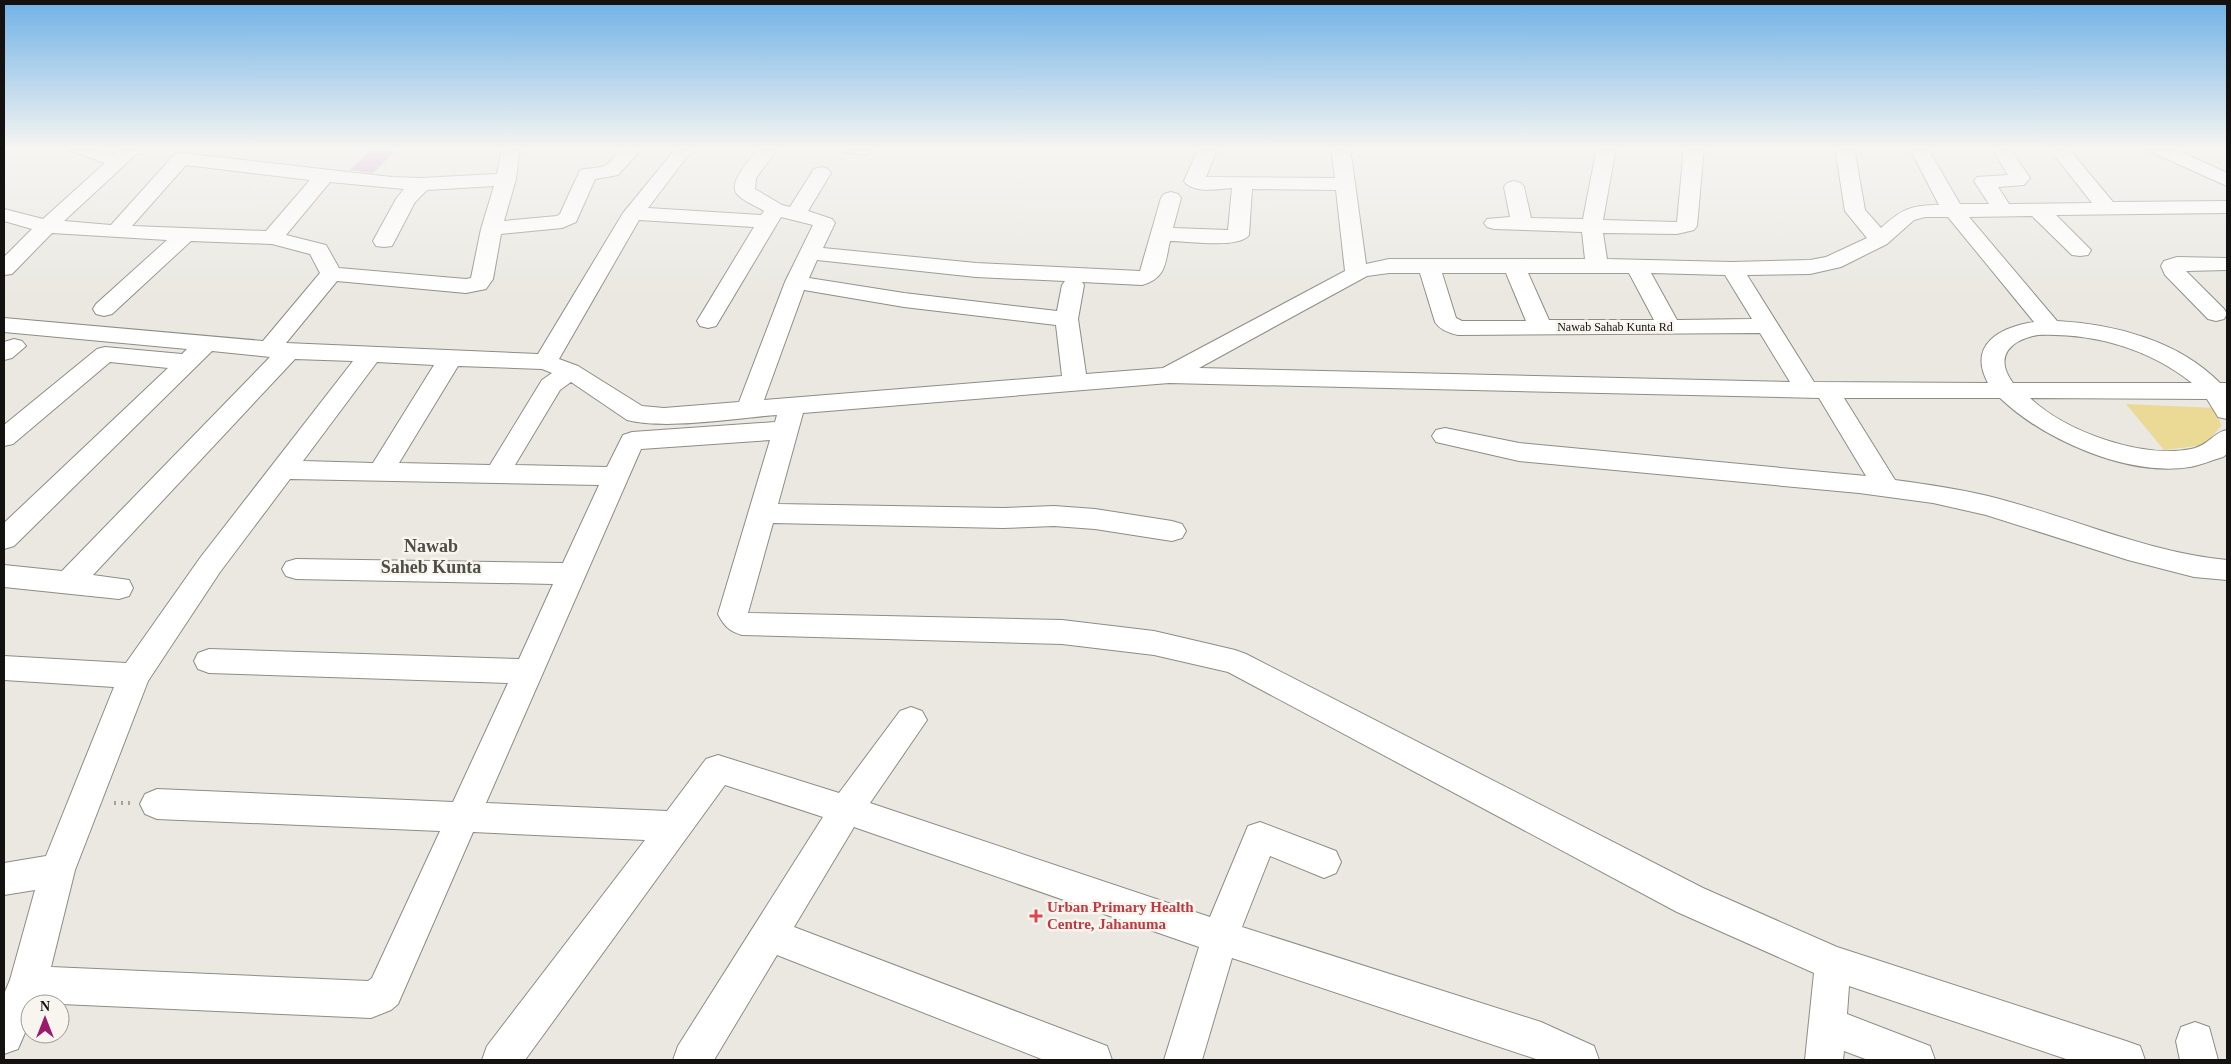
<svg xmlns="http://www.w3.org/2000/svg" width="2231" height="1064" font-family="'Times New Roman',serif">
  <rect width="100%" height="100%" fill="#eae8e1"/>
  <!-- green -->
  <path fill="#eada95" d="M2126,404L2216,408L2221,426L2205,445L2164,450Z"/>
  <!-- building -->
  <path fill="#c792d5" d="M371,150L395,151L373,173L350,170Z"/>
  <g fill="none" stroke-linecap="round" stroke-linejoin="round">
    <defs>
      <path id="minor" d="M69,147H96L115,154L123,147H144L64,221L111,225L174,155L181,153L392,177L421,178L497,174L502,147H520L516,179L504,221L557,216L560,214L580,170C587,168 597,169 604,166C617,160 614,145 634,150L637,154L618,175L595,179L576,222L562,228L501,234L493,279L486,289L466,293L337,281L286,343L538,354L623,213L677,147H699L686,158L648,208L761,215L764,211C756,206 743,201 737,194C727,182 753,156 760,147H779L756,178L755,189L782,205L790,207L814,169L821,167L828,169L831,173L808,211L832,219L835,223L823,248L976,263L1140,271L1161,198L1164,194L1171,192L1178,194L1181,198L1173,228L1228,230L1232,188C1218,189 1193,194 1184,181L1199,147H1218L1206,177L1335,178L1331,147H1350L1366,264L1389,259H1585L1582,232L1494,229L1487,227L1484,223L1487,219L1510,217L1504,187L1507,183L1514,181L1521,183L1524,187L1531,218L1583,219L1597,147H1616L1603,220L1677,222L1684,147H1704L1697,226L1694,230L1677,234L1603,233L1607,259L1732,262L1810,260L1826,257L1867,238L1845,211L1835,147H1854L1865,210L1881,228C1902,209 1911,205 1939,205L1909,147H1927L1960,204H1989L1974,181L1977,177L2008,175L1991,147H2009L2030,178L2024,185L1998,187L2009,204L2092,203L2048,147H2067L2113,202L2227,201V213L2056,215L2091,250L2088,255L2080,256L2072,255L2032,216L1969,217L2057,321C2115,324 2179,341 2220,383H2227V419L2218,417L2207,399L2030,398C2066,432 2142,459 2191,449C2210,445 2212,433 2227,430V454L2223,457C2212,460 2201,465 2190,467C2128,477 2044,440 2000,398H1844L1895,480C1926,484 1958,489 1988,496C2069,516 2144,552 2227,560V580L2194,577L2128,560L1986,515L1933,503L1859,493L1519,461L1436,442L1432,436L1436,430L1445,428L1519,443L1866,476L1819,398L1169,383L803,413L778,504L1003,508L1054,506L1095,509L1172,521L1182,524L1186,531L1182,538L1172,541L1095,529L1054,526L1003,528L773,523L748,613L1062,620L1154,631L1235,650L1246,654L1703,888L1837,947L2126,1041L2140,1046L2145,1060H2069L1849,986L1847,1014L1930,1046L1935,1060H1868L1844,1051L1843,1060H1805L1814,973L1677,912L1228,672L1154,655L1062,644L742,635C729,631 724,626 718,614L770,440L641,449L486,803L667,811L706,759L718,755L839,793L900,711L911,707L922,711L927,720L870,803L1210,917L1248,826L1260,822L1336,851L1341,862L1336,873L1324,878L1270,856L1242,927L1541,1022L1594,1046L1599,1060H1539L1232,958L1202,1060H1164L1199,947L854,827L794,927L1107,1046L1112,1060H1044L777,955L714,1060H673L678,1046L823,817L725,785L525,1060H482L487,1046L645,840L473,832L398,1004L391,1010L371,1018L39,1003L30,1004V1021L18,1049L4,1054V994L10,980L35,890L4,895V863L46,856L114,687L4,680V656L126,663L200,558L353,361L295,359L93,575L129,580L133,588L129,596L119,599L4,587V565L62,571L270,357L212,351L14,546L4,549V523L168,368L110,362L13,444L4,446V425L97,349L105,347L182,354L187,349L4,332V318L263,341L320,273L310,254L272,244L191,241L112,314L104,316L96,314L93,309L96,304L167,240L52,233L12,274L4,275V257L32,229L4,221V209L43,219L105,163L71,151ZM186,165L310,180L266,231L132,226ZM330,182L404,189L396,199L373,241L376,246L384,247L392,246L415,202L427,190L494,186L481,229L471,278L466,279L339,268L326,245L286,235ZM1252,189L1336,190L1345,271L1163,368L1086,374L1078,319L1084,285L1082,282L1142,285C1167,278 1165,262 1170,241C1188,241 1239,249 1249,235ZM781,217L813,225L785,282L739,402L664,408L642,406L578,366L559,359L639,220L754,227L697,321L700,326L708,328L716,326L719,321ZM1925,217H1948L2034,322C2001,327 1967,344 1988,383L1814,382L1747,275L1810,274L1841,267L1887,244L1914,220ZM817,260L976,277L1065,281L1062,285L1057,311L904,293L809,278ZM1389,273H1420L1435,322C1440,330 1449,333 1458,335L1760,333L1790,382L1199,368L1367,276ZM1442,273H1506L1526,321H1462L1456,318ZM1528,273H1629L1654,320H1549ZM1651,273L1725,275L1752,319L1677,320ZM804,290L904,307L1056,325L1062,376L764,400ZM2038,335C2093,333 2148,348 2192,383H2013C1993,356 2011,340 2038,335ZM377,362L434,365L373,463L303,461ZM458,366L542,369L552,373L542,380L490,465L399,463ZM571,382L627,420C667,430 735,418 777,415L775,422L632,432L623,435L607,467L515,465L560,390ZM290,479L599,485L563,563L296,559L286,562L282,569L286,576L296,579L553,584L519,659L209,649L198,653L194,661L198,669L209,673L508,683L453,802L157,789L145,794L140,804L145,814L157,819L440,831L372,978L368,981L51,967L75,870L148,681L220,572Z
        M839,147H871L873,149L870,153L863,155L842,151Z
        M2146,147H2171L2227,173V186L2149,151Z
        M2177,257L2227,258V270L2186,271L2224,309L2227,314L2224,319L2216,321L2208,319L2165,275L2161,266L2164,261Z
        M14,339L22,341L26,346L12,358L4,360V342Z
        M2195,1022L2209,1027L2218,1060H2180L2176,1041L2181,1027Z"/>
    </defs>
    <!-- minor casing -->
    <use href="#minor" stroke="#8d8c85" stroke-width="2"/>
    <!-- path -->
    <path stroke="#a4a29c" stroke-width="4" stroke-dasharray="2 5" stroke-linecap="butt" d="M114,803H130"/>
    <!-- minor -->
    <use href="#minor" fill="#fff" fill-rule="evenodd"/>
  </g>
  <!-- sky -->
  <linearGradient id="sky" x2="0" y2="1"><stop stop-color="#70b2e6"/><stop offset="0.5" stop-color="#f6f5f2"/><stop offset="1" stop-color="#f6f5f2" stop-opacity="0"/></linearGradient>
  <rect width="2231" height="296" fill="url(#sky)"/>
  <!-- markers -->
  <path fill="#e0444e" stroke="#f7f5ee" stroke-width="2" d="M1033.5 908.5h5v5h5v5h-5v5h-5v-5h-5v-5h5z"/>
  <g text-anchor="middle" dominant-baseline="central" stroke-width="5" stroke-linejoin="round" paint-order="stroke">
    <!-- street labels -->
    <g font-size="12" fill="#131210" stroke="#f7f5ee">
      <text x="1615" y="327">Nawab Sahab Kunta Rd</text>
    </g>
    <!-- near-health labels -->
    <g font-size="15" font-weight="bold" fill="#be3a42" stroke="#f7f5ee" text-anchor="start">
      <text x="1047" y="907">Urban Primary Health<tspan x="1047" dy="17">Centre, Jahanuma</tspan></text>
    </g>
    <!-- district labels -->
    <g font-size="18" font-weight="bold" fill="#4f4d48" stroke="#f7f5ee">
      <text x="431" y="546">Nawab<tspan x="431" dy="21">Saheb Kunta</tspan></text>
    </g>
  </g>
  <!-- border -->
  <rect width="2231" height="1064" fill="none" stroke="#131210" stroke-width="10"/>
  <!-- north arrow -->
  <g transform="translate(45 1019)"><circle r="24" fill="#f7f5ee" stroke="#9c9a95"/>
  <path d="M0-4L9 19L0 12L-9 19Z" fill="#9c1a6c"/>
  <text y="-8" font-size="14" font-weight="bold" text-anchor="middle" fill="#131210">N</text>
  </g>
</svg>
